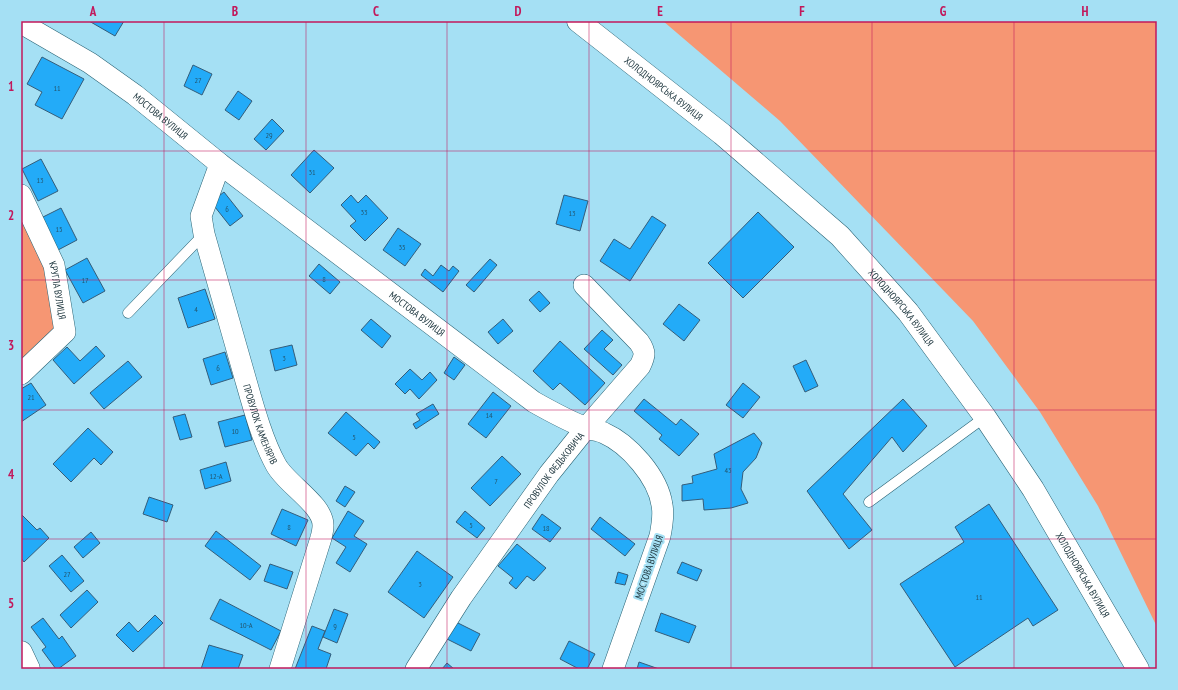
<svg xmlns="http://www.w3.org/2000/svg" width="1178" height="690" font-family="'PT Sans Narrow',sans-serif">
  <rect width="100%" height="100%" fill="#a5e0f4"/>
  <!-- green -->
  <path fill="#f69673" d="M663,21H1157V627L1098,506L1040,412L973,321L780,121Z
    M21,208L49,267L61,330L21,368Z"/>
  <!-- building -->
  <path fill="#23abf8" stroke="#345d7a" d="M89,21H124L115,36Z
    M42,57L84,79L62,119L35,105L42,92L27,84Z
    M193,65L212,74L202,95L184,86Z
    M238,91L252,101L239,120L225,110Z
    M272,119L284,131L266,150L254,139Z
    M314,150L334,168L310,193L291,175Z
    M41,159L58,191L38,201L22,169Z
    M224,192L243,216L230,226L211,202Z
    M351,195L358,203L366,195L388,218L365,241L350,226L356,221L341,205Z
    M564,195L588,201L580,231L556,224Z
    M61,208L77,240L58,250L41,218Z
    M758,212L794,247L743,298L708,263Z
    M652,216L666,225L630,281L600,261L614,239L630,249Z
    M398,228L421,244L405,266L383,250Z
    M87,258L105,291L83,303L65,270Z
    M490,259L497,265L474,292L466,285Z
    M319,264L340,282L330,294L309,276Z
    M441,265L449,271L453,266L459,271L443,292L421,275L425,269L433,276Z
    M205,289L215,319L188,328L178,298Z
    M539,291L550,303L540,312L529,300Z
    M679,304L700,320L684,341L663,324Z
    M371,319L391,336L382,348L361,330Z
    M503,319L513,331L498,344L488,332Z
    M602,330L613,340L604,349L622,365L613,375L584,349Z
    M560,341L605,383L585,405L560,383L553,390L533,371Z
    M292,345L297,365L275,371L270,350Z
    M96,346L105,356L74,384L53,360L67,347L80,361Z
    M225,352L233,378L211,385L203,359Z
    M454,357L465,365L454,380L444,373Z
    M806,360L818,386L805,392L793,366Z
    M128,361L142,377L104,409L90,393Z
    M410,369L422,380L430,372L437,380L419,399L410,389L405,394L395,384Z
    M31,383L46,405L21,422V389Z
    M743,383L760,397L743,418L726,405Z
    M493,392L511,406L486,438L468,424Z
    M644,399L676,425L681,419L699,434L679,456L659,439L662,435L634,411Z
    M903,399L927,426L903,452L892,437L843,494L872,530L849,549L807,491Z
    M433,404L439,414L416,429L413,424L420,420L416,414Z
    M346,412L380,442L374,449L368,443L356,456L328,433Z
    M185,414L192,437L180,440L173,417Z
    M245,415L252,440L225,447L218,422Z
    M88,428L113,452L101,465L94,458L71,482L53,464Z
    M754,433L762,443L756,458L743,472L741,489L748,503L731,508L704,510L703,499L682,501V485L693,483L692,476L717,469L714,454Z
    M502,456L521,474L490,506L471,488Z
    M226,462L231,481L205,489L200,470Z
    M345,486L355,492L345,507L336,501Z
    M149,497L173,505L167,522L143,514Z
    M989,504L1058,610L1033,626L1028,618L955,667L900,584L964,542L955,527Z
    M282,509L308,520L296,546L271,534Z
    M348,511L364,521L354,536L367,544L350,572L336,563L346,547L332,538Z
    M465,511L485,528L477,538L456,522Z
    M21,514L37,530L40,528L49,538L24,562L21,558Z
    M542,514L561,528L550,542L532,529Z
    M600,517L635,544L625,556L591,529Z
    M216,531L261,566L250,580L205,546Z
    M91,532L100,543L83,558L74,547Z
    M517,544L546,568L534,581L527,576L516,589L509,583L513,578L498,566Z
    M417,551L453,577L424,618L388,592Z
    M62,555L84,581L71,592L49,566Z
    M682,562L702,570L697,581L677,573Z
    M270,564L293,572L287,589L264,581Z
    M618,572L628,575L625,585L615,583Z
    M87,590L98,602L71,628L60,615Z
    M220,599L281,631L271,650L210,619Z
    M334,609L348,614L337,643L323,637Z
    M661,613L696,626L689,643L655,631Z
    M155,615L163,623L133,652L116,635L129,622L138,632Z
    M43,618L59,639L62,636L76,656L58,669H56L42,650L46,647L31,627Z
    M456,622L480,634L471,651L447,639Z
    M312,626L325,631L318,649L331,654L326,669H295Z
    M569,641L595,654L587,669H579L560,659Z
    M209,645L243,655L238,669H201Z
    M639,662L659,669H637Z
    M447,663L454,669H442Z"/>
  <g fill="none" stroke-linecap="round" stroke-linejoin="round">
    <defs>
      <path id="lane" d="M128,313L204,234
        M869,502L985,417"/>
      <g id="street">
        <path id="s1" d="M21,23L90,63L135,95L220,164L534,402C550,411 566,420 584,427C590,430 598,430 604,433C629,444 658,477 662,505C664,515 662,526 660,536L613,669"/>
        <path id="s2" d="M220,164L201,216L204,234C217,281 231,327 244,374C252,402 262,440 276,465C286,484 324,505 323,526C323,530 322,534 321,538L280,669"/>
        <path id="s3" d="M21,195L54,265L65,332L21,374"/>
        <path id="s4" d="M416,669L461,598L549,474L586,428L640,366C645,356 646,352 639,342L584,285"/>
      </g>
      <g id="secondary">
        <path id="s5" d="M578,21L722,134L840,236L908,312L985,417L1033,489L1138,669"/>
        <path d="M21,652L29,669"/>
      </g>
    </defs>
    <!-- lane casing -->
    <use href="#lane" stroke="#296375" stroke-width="11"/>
    <!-- street casing -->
    <use href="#street" stroke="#296375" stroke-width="22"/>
    <!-- secondary casing -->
    <use href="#secondary" stroke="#296375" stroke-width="23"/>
    <!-- lane -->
    <use href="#lane" stroke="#fff" stroke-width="10"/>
    <!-- street -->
    <use href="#street" stroke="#fff" stroke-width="21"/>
    <!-- secondary -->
    <use href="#secondary" stroke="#fff" stroke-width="22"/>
  </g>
  <!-- grid -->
  <path fill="none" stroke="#c2185b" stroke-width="1" stroke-opacity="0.55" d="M164,21V669M306,21V669M447,21V669M589,21V669M731,21V669M872,21V669M1014,21V669M21,151H1157M21,280H1157M21,410H1157M21,539H1157"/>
  <g text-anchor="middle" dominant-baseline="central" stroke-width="4" stroke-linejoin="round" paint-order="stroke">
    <!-- number labels -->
    <g font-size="8" fill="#225670">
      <text x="198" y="80">27</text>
      <text x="57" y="88">11</text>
      <text x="269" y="135">29</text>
      <text x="312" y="172">31</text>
      <text x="40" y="180">13</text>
      <text x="227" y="209">6</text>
      <text x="364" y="212">33</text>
      <text x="572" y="213">13</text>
      <text x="59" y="229">15</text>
      <text x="402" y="247">35</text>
      <text x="324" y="279">8</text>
      <text x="85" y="280">17</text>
      <text x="196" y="309">4</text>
      <text x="284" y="358">3</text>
      <text x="218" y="368">6</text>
      <text x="31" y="397">21</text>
      <text x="489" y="415">14</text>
      <text x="235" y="431">10</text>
      <text x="354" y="437">5</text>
      <text x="728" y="470">43</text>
      <text x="216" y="476">12-А</text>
      <text x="496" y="481">7</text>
      <text x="471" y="525">5</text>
      <text x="289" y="527">8</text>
      <text x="546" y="528">18</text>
      <text x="67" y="574">27</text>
      <text x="420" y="584">3</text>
      <text x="979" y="597">11</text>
      <text x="246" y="625">10-А</text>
      <text x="335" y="626">9</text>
    </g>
    <!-- street labels -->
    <g font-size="10" fill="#223a42" stroke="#a5e0f4">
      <text stroke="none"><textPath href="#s5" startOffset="109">ХОЛОДНОЯРСЬКА ВУЛИЦЯ</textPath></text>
      <text stroke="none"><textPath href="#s1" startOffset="168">МОСТОВА ВУЛИЦЯ</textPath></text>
      <text stroke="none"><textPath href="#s3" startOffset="103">КРУГЛА ВУЛИЦЯ</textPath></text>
      <text stroke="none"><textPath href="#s5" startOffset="433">ХОЛОДНОЯРСЬКА ВУЛИЦЯ</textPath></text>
      <text stroke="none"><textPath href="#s1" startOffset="492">МОСТОВА ВУЛИЦЯ</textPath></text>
      <text stroke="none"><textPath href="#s2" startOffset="272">ПРОВУЛОК КАМЕНЯРІВ</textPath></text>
      <text stroke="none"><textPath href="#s4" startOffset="242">ПРОВУЛОК ФЕДЬКОВИЧА</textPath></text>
      <text transform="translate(649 567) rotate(-71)">МОСТОВА ВУЛИЦЯ</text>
      <text stroke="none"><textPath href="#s5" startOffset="757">ХОЛОДНОЯРСЬКА ВУЛИЦЯ</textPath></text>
    </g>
  </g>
  <!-- border -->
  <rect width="1178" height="690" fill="none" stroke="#a5e0f4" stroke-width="44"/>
  <rect x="22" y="22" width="1134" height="646" fill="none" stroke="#c2185b" stroke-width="1.5"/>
  <g font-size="13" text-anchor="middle" font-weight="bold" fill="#c2185b">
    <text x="93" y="16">A</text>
    <text x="235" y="16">B</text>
    <text x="376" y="16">C</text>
    <text x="518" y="16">D</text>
    <text x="660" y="16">E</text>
    <text x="802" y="16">F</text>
    <text x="943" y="16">G</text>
    <text x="1085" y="16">H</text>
    <text x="11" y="91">1</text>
    <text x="11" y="220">2</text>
    <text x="11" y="350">3</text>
    <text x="11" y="479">4</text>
    <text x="11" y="608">5</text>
  </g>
</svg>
